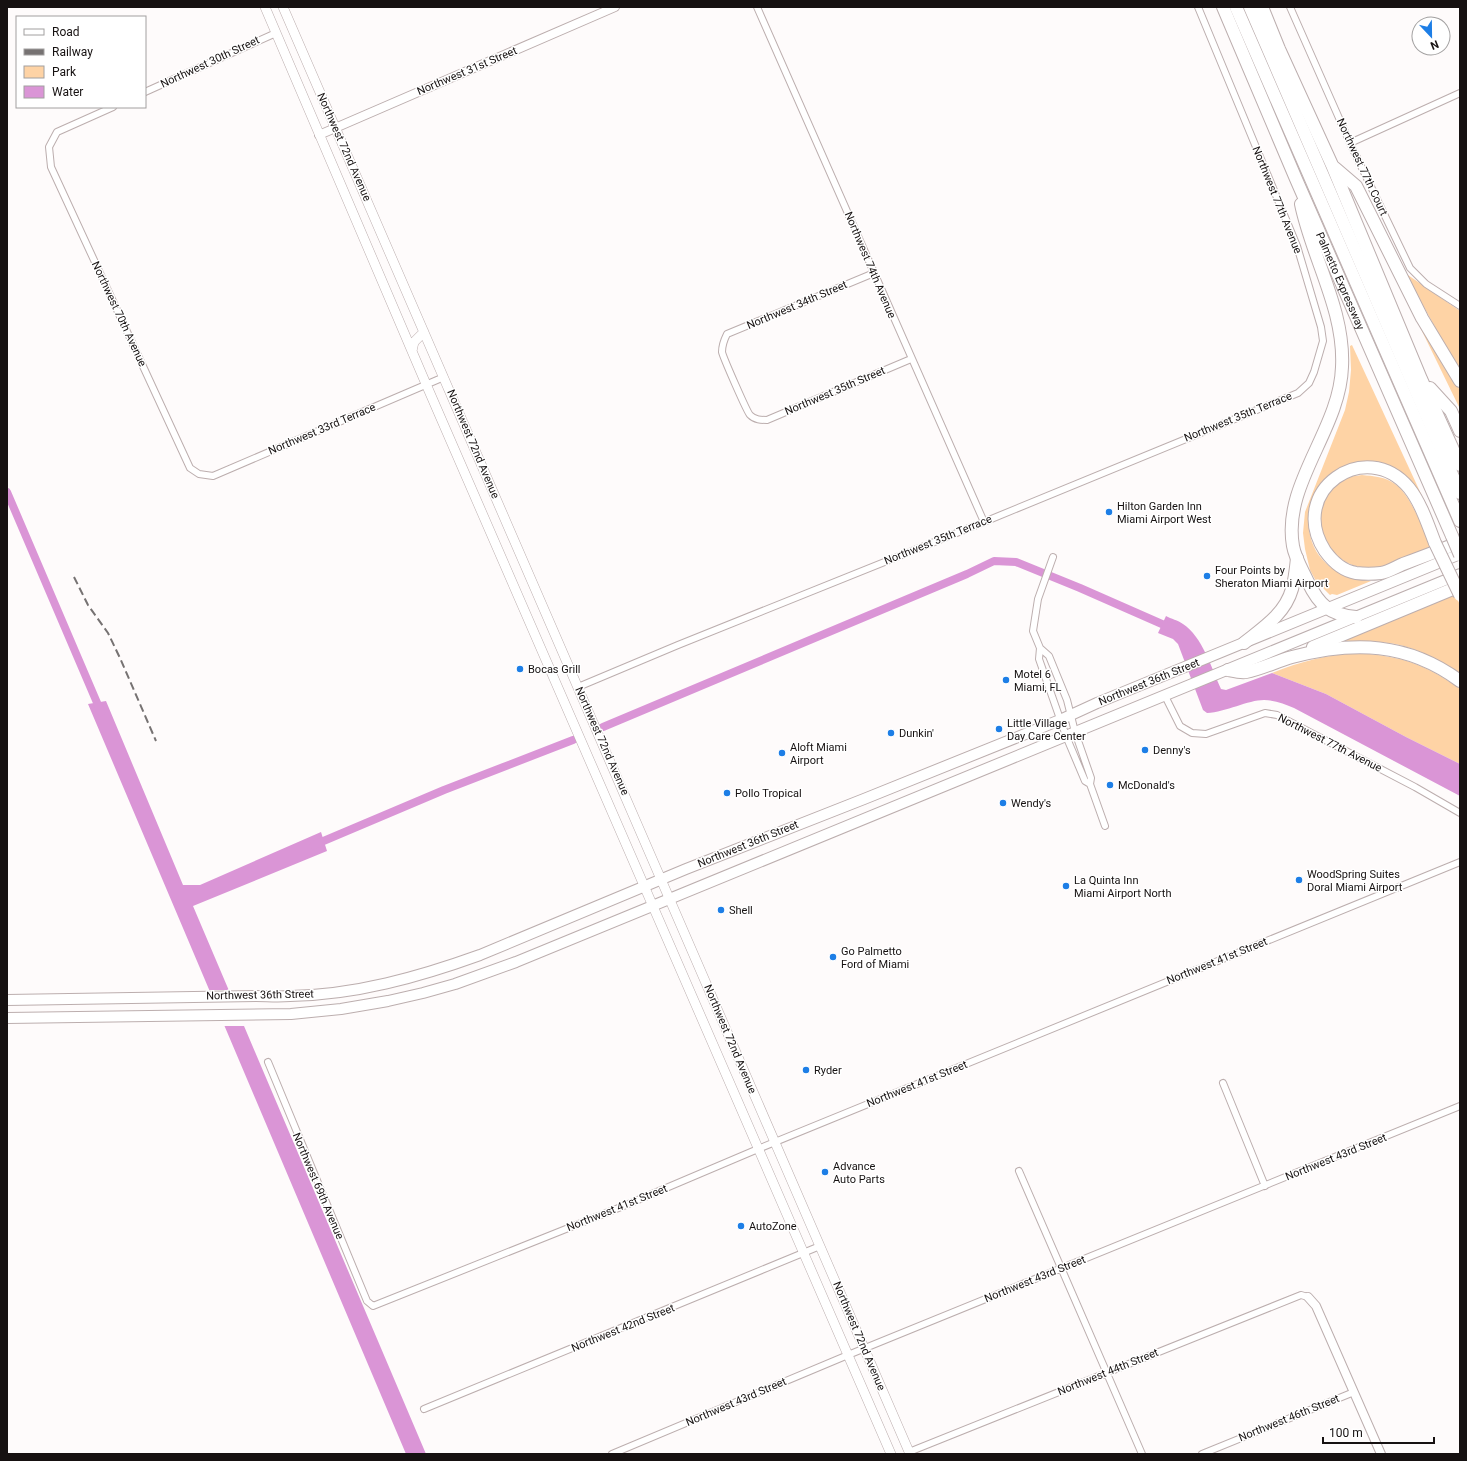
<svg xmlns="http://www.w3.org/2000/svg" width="1467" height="1461" font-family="Roboto,sans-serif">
  <rect width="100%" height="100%" fill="#fefbfb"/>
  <!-- green -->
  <path fill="#fed3a5" d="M1405,273L1460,311V372Z
    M1423,324L1444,367L1460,390V409L1420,327Z
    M1352,345L1422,496H1421C1414,487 1403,470 1391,467C1384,466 1373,469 1366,469C1357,470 1345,469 1336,472C1333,473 1329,477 1326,479C1304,497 1303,539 1322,559C1336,575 1351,578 1371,581L1337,595L1332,594L1330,595L1316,581L1310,570L1305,549L1303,533L1305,512L1345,410L1349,392L1351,370L1350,346Z
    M1362,475C1373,476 1386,477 1395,484C1410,494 1423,529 1432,546C1415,553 1383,570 1366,568C1339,566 1320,542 1321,516C1321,513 1321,510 1321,507C1325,496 1335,485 1344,479C1349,476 1357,476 1362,475Z
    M1455,594L1460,605V674C1445,663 1422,651 1404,646C1385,641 1364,641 1344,642L1343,640Z
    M1358,653C1400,656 1426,664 1460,689V764L1406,737L1326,694L1272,673C1302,661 1326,655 1358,653Z"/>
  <!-- water -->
  <path fill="#da95d6" d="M1166,616C1171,619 1178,620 1183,624C1202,636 1212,669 1221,689L1226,690L1272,673L1326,694L1406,737L1460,764V796L1294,708C1285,704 1275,700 1264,700C1248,700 1226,712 1207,713L1203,710L1178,644L1173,639L1158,633Z
    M106,701L183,885H200L321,832L327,851L193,906L426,1454H406L88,704Z"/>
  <!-- pier -->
  <path fill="#fefbfb" d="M207,990H231L246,1026H222Z"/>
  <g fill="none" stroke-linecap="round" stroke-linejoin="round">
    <!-- canal -->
    <path stroke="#da95d6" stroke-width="8" d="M7,492L101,712
      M603,727L967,574L994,561L1016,562L1080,588L1171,628
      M314,845L444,790L573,740"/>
    <defs>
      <path id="minor" d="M757,7L984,522
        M1290,7L1350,143L1410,268L1426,284L1460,306
        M145,92L276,33
        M113,107L57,132L49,147L51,167L190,468L199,474L213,476L444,377
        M1350,143L1460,93
        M874,273L727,334C724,340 722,345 722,352C723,357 747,412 750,415C755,420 761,420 767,420L911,359
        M1053,557L1038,599L1033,631L1040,648L1039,659L1066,736L1085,781L1090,784
        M1040,648L1049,656L1067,700L1075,732L1091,778L1090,784L1105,826
        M578,687L678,645L984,522L1298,393L1309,383L1314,372L1323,341L1321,327L1297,246L1198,7
        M1165,696L1180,726L1192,733L1206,734L1265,713L1277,715L1415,787L1460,813
        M268,1062L367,1301L373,1306L626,1205L758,1149L1460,862
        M1223,1083L1265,1186
        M1019,1171L1142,1454
        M424,1409L820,1246
        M909,1452L1301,1295L1308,1297
        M612,1454L848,1355L1460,1106
        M1202,1454L1354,1392"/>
      <path id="tertiary" d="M319,135L615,7
        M1308,1297L1316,1306L1381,1454"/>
      <path id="secondary" d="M265,7L426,384L891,1454
        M283,7L910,1454
        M412,351L414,342L424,332"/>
      <path id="primary" d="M7,1000L256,996C267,996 278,997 290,996C355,995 419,977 480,955L686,869L864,799L1060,720L1097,703L1460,554
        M7,1018L291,1014L341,1009L388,1001L423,993L455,984L516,962L1460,574"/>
      <g id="motorway">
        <path id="s1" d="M1223,7L1296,179L1452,536"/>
        <path d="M1236,7L1460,521"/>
        <path d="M1250,7L1460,493"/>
        <path d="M1262,7L1279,49L1332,165L1421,379L1460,465"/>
        <path d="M1335,168L1356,186L1422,318L1460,381"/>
        <path d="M1301,204C1312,258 1345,310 1342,367C1340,430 1282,484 1293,546C1295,558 1303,571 1308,582C1319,605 1330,615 1356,617"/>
        <path d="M1430,388L1451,411L1460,431"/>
        <path d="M1435,543C1428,525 1421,503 1409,488C1366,436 1286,491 1325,551C1333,562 1343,571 1356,573C1364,574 1373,574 1381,573C1388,572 1396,567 1403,564C1422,557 1441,550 1460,542"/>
        <path d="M1244,643C1263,628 1285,614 1292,589C1295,579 1296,568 1297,558"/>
        <path d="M1313,647L1460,586"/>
        <path d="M1228,670C1233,671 1241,673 1246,672C1262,669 1277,661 1292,657C1354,641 1407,642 1460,681"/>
      </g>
    </defs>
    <!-- minor casing -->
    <use href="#minor" stroke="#bcaeae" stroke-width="8"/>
    <!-- tertiary casing -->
    <use href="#tertiary" stroke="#bcaeae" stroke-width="10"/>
    <!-- secondary casing -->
    <use href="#secondary" stroke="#bcaeae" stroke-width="10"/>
    <!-- primary casing -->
    <use href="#primary" stroke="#bcaeae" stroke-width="12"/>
    <!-- motorway casing -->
    <use href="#motorway" stroke="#bcaeae" stroke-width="14"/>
    <!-- minor -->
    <use href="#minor" stroke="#fff" stroke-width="6"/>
    <!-- tertiary -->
    <use href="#tertiary" stroke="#fff" stroke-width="8"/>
    <!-- secondary -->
    <use href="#secondary" stroke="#fff" stroke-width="9"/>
    <!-- primary -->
    <use href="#primary" stroke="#fff" stroke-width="10"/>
    <!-- motorway -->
    <use href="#motorway" stroke="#fff" stroke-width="12"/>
    <!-- rail -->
    <path stroke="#767272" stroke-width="2" stroke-dasharray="8 4" stroke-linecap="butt" d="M74,577L88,605L108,633L120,658L156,741"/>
    <defs>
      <path id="motorway-bridge" d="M1452,536L1460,555
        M1435,543L1460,595"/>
    </defs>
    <!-- motorway-bridge casing -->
    <use href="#motorway-bridge" stroke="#bcaeae" stroke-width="14" stroke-linecap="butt"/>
    <!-- motorway-bridge -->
    <use href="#motorway-bridge" stroke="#fff" stroke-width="12"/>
  </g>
  <!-- markers -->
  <g fill="#1d7ee6" stroke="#fff" stroke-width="1.5">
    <circle cx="1109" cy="512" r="4"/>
    <circle cx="1207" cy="576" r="4"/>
    <circle cx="520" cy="669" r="4"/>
    <circle cx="1006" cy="680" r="4"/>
    <circle cx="999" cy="729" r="4"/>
    <circle cx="891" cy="733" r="4"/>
    <circle cx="1145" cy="750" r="4"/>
    <circle cx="782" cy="753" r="4"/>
    <circle cx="1110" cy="785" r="4"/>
    <circle cx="727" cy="793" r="4"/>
    <circle cx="1003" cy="803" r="4"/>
    <circle cx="1299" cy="880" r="4"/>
    <circle cx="1066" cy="886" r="4"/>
    <circle cx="721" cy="910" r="4"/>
    <circle cx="833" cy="957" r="4"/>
    <circle cx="806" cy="1070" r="4"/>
    <circle cx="825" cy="1172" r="4"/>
    <circle cx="741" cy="1226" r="4"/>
  </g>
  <g text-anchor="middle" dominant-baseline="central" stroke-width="3" stroke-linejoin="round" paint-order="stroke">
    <!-- street labels -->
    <g font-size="11" fill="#161111" stroke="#fff">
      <text transform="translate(210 62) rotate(-25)">Northwest 30th Street</text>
      <text transform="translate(467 71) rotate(-23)">Northwest 31st Street</text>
      <text transform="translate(344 147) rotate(66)">Northwest 72nd Avenue</text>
      <text transform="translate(1362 167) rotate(65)">Northwest 77th Court</text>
      <text transform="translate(1277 200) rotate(68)">Northwest 77th Avenue</text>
      <text transform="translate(870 265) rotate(67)">Northwest 74th Avenue</text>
      <text stroke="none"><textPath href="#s1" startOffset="298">Palmetto Expressway</textPath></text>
      <text transform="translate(797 305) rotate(-23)">Northwest 34th Street</text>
      <text transform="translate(119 314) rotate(65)">Northwest 70th Avenue</text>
      <text transform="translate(835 391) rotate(-23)">Northwest 35th Street</text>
      <text transform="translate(1238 417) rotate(-22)">Northwest 35th Terrace</text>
      <text transform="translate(322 429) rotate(-23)">Northwest 33rd Terrace</text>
      <text transform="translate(473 444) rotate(67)">Northwest 72nd Avenue</text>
      <text transform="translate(938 540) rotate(-22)">Northwest 35th Terrace</text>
      <text transform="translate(1149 682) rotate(-22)">Northwest 36th Street</text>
      <text transform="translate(602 741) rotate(66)">Northwest 72nd Avenue</text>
      <text transform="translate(1330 743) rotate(27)">Northwest 77th Avenue</text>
      <text transform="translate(748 844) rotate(-22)">Northwest 36th Street</text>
      <text transform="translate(1217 961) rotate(-22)">Northwest 41st Street</text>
      <text transform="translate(260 995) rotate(-1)">Northwest 36th Street</text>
      <text transform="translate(730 1039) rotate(67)">Northwest 72nd Avenue</text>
      <text transform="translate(917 1084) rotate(-22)">Northwest 41st Street</text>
      <text transform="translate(1336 1157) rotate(-22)">Northwest 43rd Street</text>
      <text transform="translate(318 1186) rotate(67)">Northwest 69th Avenue</text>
      <text transform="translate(617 1208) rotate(-22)">Northwest 41st Street</text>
      <text transform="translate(1035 1279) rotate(-22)">Northwest 43rd Street</text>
      <text transform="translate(623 1328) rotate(-22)">Northwest 42nd Street</text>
      <text transform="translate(859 1336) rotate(67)">Northwest 72nd Avenue</text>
      <text transform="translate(1108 1372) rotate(-22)">Northwest 44th Street</text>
      <text transform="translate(736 1402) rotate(-23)">Northwest 43rd Street</text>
      <text transform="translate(1289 1418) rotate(-22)">Northwest 46th Street</text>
    </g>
    <!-- poi labels -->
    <g font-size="11" fill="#161111" stroke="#fff" text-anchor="start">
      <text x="1117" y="506">Hilton Garden Inn<tspan x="1117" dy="13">Miami Airport West</tspan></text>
      <text x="1215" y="570">Four Points by<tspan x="1215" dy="13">Sheraton Miami Airport</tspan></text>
      <text x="528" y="669">Bocas Grill</text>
      <text x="1014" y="674">Motel 6<tspan x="1014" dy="13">Miami, FL</tspan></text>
      <text x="1007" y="723">Little Village<tspan x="1007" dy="13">Day Care Center</tspan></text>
      <text x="899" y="733">Dunkin'</text>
      <text x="790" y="747">Aloft Miami<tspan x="790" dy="13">Airport</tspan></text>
      <text x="1153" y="750">Denny's</text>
      <text x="1118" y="785">McDonald's</text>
      <text x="735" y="793">Pollo Tropical</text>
      <text x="1011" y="803">Wendy's</text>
      <text x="1307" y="874">WoodSpring Suites<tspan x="1307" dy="13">Doral Miami Airport</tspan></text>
      <text x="1074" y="880">La Quinta Inn<tspan x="1074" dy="13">Miami Airport North</tspan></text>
      <text x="729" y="910">Shell</text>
      <text x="841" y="951">Go Palmetto<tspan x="841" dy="13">Ford of Miami</tspan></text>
      <text x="814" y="1070">Ryder</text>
      <text x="833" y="1166">Advance<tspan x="833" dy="13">Auto Parts</tspan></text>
      <text x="749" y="1226">AutoZone</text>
    </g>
  </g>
  <!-- border -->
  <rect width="1467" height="1461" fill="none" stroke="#161111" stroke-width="16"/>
  <!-- legend -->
  <rect x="16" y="16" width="130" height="92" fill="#ffffff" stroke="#a2a0a0"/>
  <rect x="24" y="29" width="20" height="6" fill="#ffffff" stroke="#a2a0a0"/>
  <text x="52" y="36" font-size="12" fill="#161111">Road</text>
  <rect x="24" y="49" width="20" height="6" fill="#767272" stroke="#a2a0a0"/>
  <text x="52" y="56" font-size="12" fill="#161111">Railway</text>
  <rect x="24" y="66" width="20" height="12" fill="#fed3a5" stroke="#a2a0a0"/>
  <text x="52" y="76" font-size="12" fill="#161111">Park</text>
  <rect x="24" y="86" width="20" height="12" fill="#da95d6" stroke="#a2a0a0"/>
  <text x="52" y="96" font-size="12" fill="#161111">Water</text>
  <!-- north arrow -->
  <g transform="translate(1431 36) rotate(158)"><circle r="19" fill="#ffffff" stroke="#a2a0a0"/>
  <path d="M0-3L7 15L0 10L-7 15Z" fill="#1d7ee6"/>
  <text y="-6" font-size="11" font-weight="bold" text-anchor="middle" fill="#161111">N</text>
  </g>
  <!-- scale -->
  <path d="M1323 1437v6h111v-6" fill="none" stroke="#161111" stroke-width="2"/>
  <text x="1329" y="1437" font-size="12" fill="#161111" stroke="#ffffff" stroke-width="3" paint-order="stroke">100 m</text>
</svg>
